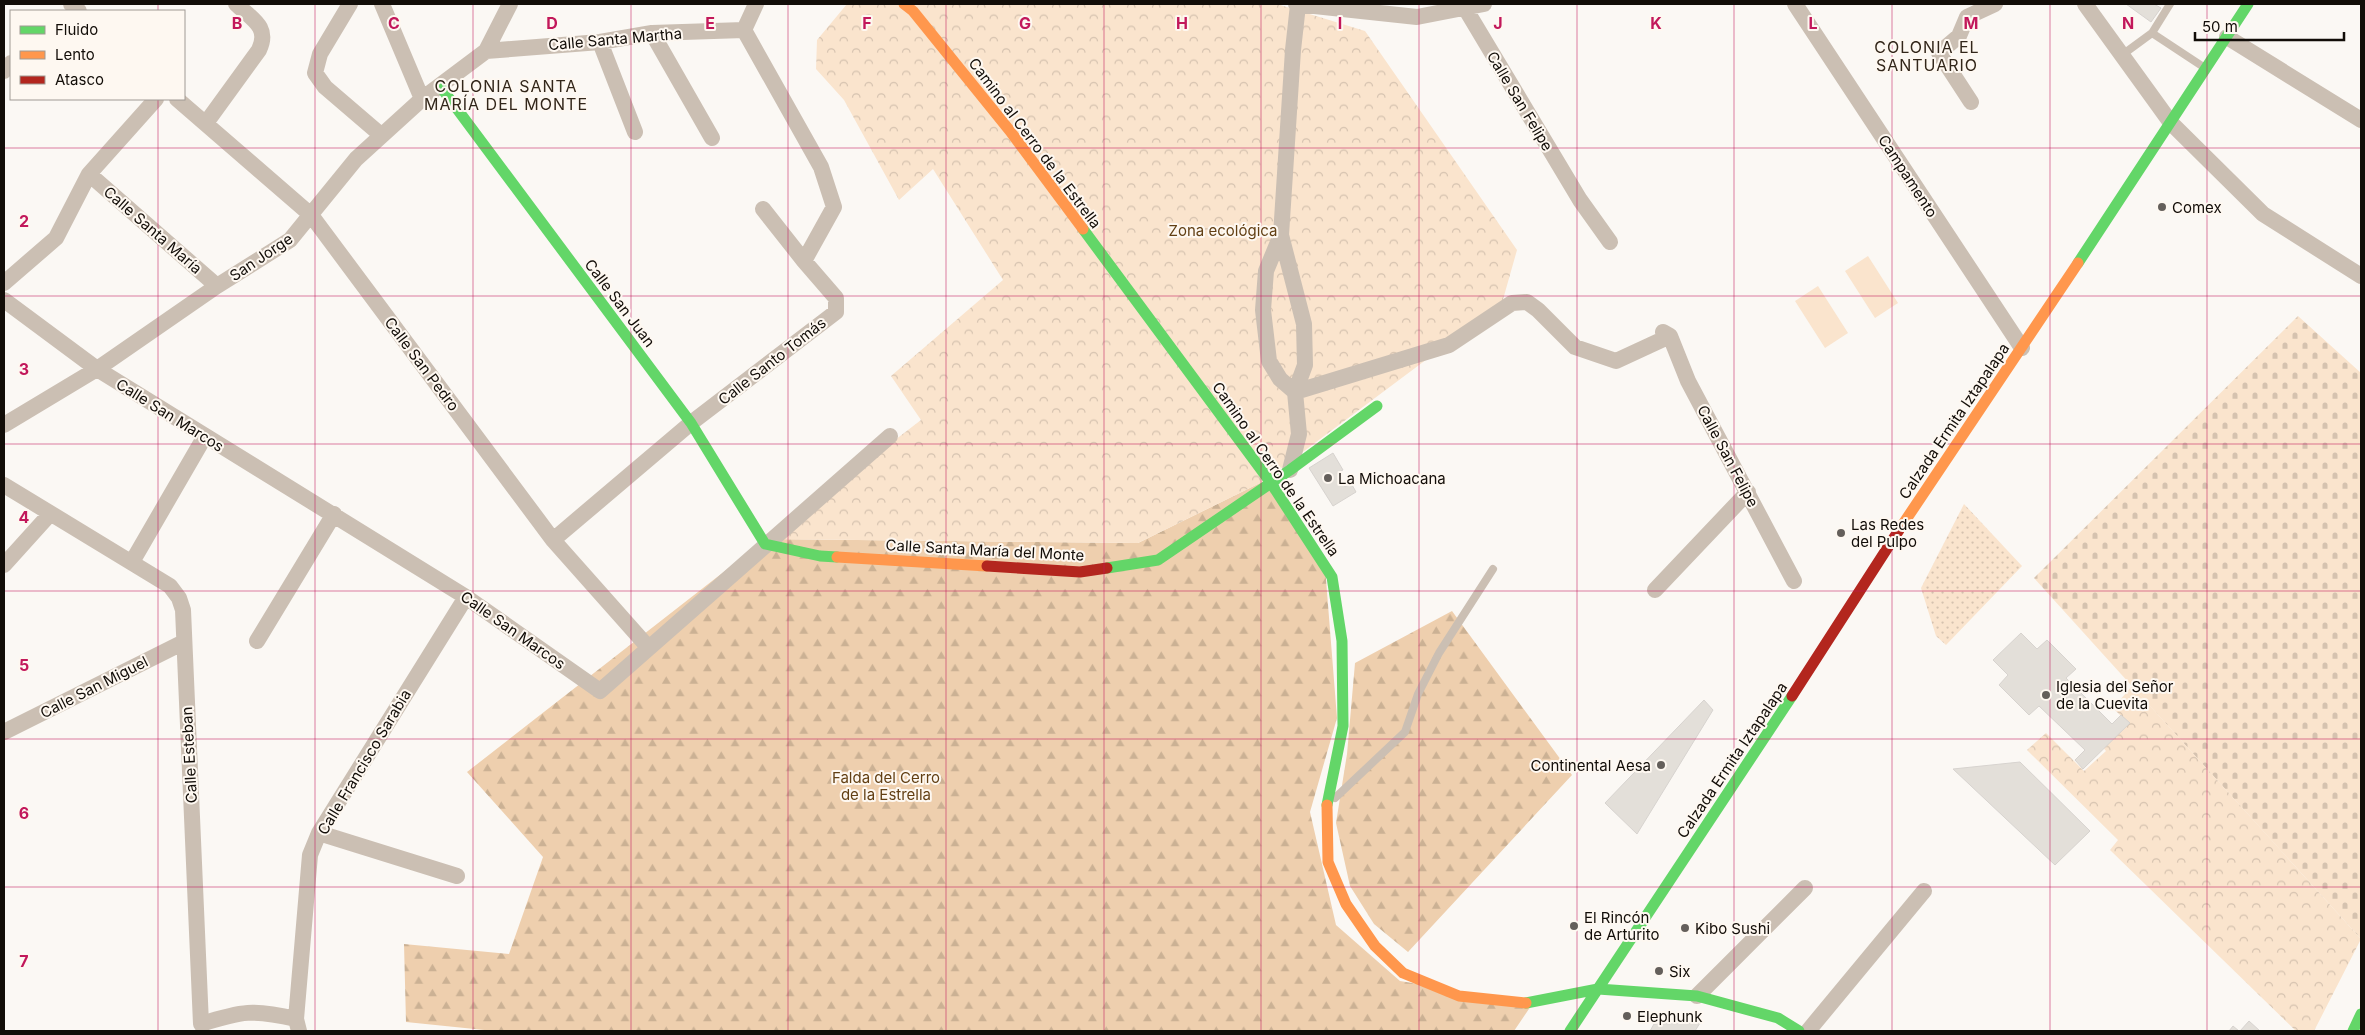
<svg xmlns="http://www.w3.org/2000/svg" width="2365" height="1035" font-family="Inter,sans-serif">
  <defs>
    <pattern id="forest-firs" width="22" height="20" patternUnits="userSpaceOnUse" patternTransform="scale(1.25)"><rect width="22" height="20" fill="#eecfae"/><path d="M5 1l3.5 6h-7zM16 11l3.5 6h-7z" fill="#cbb194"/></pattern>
    <pattern id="cemetery-stones" width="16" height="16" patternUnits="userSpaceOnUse" patternTransform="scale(1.25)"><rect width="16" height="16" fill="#fae4cd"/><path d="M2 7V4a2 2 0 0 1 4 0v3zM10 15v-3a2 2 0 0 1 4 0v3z" fill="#d5c2af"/></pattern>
    <pattern id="park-crowns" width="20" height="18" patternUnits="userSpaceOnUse" patternTransform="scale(1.25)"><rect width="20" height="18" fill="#fae4cd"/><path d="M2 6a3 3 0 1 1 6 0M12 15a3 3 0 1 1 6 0" fill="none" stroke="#d5c2af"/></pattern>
    <pattern id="garden-dots" width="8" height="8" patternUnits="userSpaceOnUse" patternTransform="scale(1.25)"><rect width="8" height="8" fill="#fae4cd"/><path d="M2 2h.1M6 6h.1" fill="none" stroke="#d5c2af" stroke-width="1.8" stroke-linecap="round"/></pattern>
  </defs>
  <rect width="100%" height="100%" fill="#fbf8f4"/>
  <!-- forest -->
  <path fill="url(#forest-firs)" d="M1264,481L1325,567L1337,718L1310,812L1336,925L1400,981L1533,1003L1514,1031H494L406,1022L404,944L509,954L543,857L467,772L766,539L1138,543Z
    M1452,611L1572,775L1408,952L1374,924L1350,886L1336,823L1347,754L1355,663Z"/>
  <!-- cemetery -->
  <path fill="url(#cemetery-stones)" d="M2298,316L2361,373V939L2034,578Z"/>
  <!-- park -->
  <path fill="url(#park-crowns)" d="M847,4H1277L1365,31L1517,250L1502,303L1264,481L1138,543L766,539L921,420L891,376L1003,280L933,169L899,200L844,100L816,69L817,40Z
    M2132,686L2361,939L2314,1031H2296L2110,850L2118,840L2027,750L2046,733L2084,771L2106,751L2098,742L2122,717L2113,708Z"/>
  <!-- garden -->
  <path fill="url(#garden-dots)" d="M1964,504L2022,566L1946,645L1936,636L1921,588Z"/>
  <!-- pitch -->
  <path fill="#fae4cd" d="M1868,256L1898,303L1875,318L1845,271Z
    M1818,286L1848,333L1825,348L1795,301Z"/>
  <!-- building -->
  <path fill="#e3dfd9" stroke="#d7d3cf" d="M2126,4H2154L2161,8L2151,22Z
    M1333,453L1343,470L1337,473L1345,487L1351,483L1356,492L1333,506L1309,468Z
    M2021,633L2037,649L2047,640L2076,669L2066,678L2112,724L2121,715L2130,723L2083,769L2075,760L2085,750L2039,706L2029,715L1999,685L2008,675L1993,660Z
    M1704,700L1713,710L1637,834L1605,803Z
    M2020,762L2090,831L2055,865L1953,769Z
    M2249,1021L2260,1031H2240Z
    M1700,1023L1695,1031H1650L1654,1024Z
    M2233,1026L2239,1031H2229Z"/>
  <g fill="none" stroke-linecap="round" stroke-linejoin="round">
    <!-- lane -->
    <path stroke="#cbbfb3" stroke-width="8" d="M2170,4L2152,33L2202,66
      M2122,55L2152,33
      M1335,798L1405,732L1418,694L1439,653L1493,569"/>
    <!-- street -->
    <path stroke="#cbbfb3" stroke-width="16" d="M71,4L79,11
      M350,4L320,54L315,73L325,87L381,135
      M382,4L422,99
      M1296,4L1417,17L1484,4
      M1795,4L2022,348
      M2085,4L2171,123L2263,214L2361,276
      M1465,8L1580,200L1610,242
      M652,33L712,138
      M2227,37L2361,120
      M600,42L635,132
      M486,51L600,42L652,33L744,30
      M4,71L11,63
      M177,99L311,215L553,540L648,647
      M1971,102L1939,53L1959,36L1967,17L1995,4
      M206,123L259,50C270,27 252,19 236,4
      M89,174L217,286
      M763,209L804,261
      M1281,235L1304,324L1305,365L1295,392
      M4,283L56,238L89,174L156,99
      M4,300L97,369L466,597L600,691L890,436
      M1663,332L1670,336L1688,381L1794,581
      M1295,392L1449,345L1512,303L1527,302L1538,310L1575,347L1616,361L1670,336
      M4,425L97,369L217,286L290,240L356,159L422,99L486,51L510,4
      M1290,470L1299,434L1295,392L1280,379L1269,361L1263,310L1266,271L1281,235L1293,50L1298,5
      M4,485L170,586L179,598L183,610L201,1024C242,1011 253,1009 296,1019
      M553,540L691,423L836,312V298L804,261L834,207L821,167L744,30L756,4
      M132,562L205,436
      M4,565L50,514
      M1655,590L1748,492
      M257,641L334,514
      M4,732L184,642
      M319,833L457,876
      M1697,996L1805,888
      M299,1031L296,1019L310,855L319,833L466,597
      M1808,1031L1924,891"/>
    <!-- fast -->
    <path stroke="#63d668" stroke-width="11" d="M440,86L691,423L765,544L820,556L837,557
      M1083,229L1271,483L1332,577L1342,641L1343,726L1327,805
      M2078,263L2248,4
      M1107,568L1158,560L1290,470L1377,406
      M1526,1003L1598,989L1697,996L1778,1018L1799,1031
      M1570,1031L1792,696
      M2353,1031L2361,1014"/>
    <!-- slow -->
    <path stroke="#ff974d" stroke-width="11" d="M904,4L913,11L1010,131L1083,229
      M1899,530L2078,263
      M837,557L987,566
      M1327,805L1328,862L1346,904L1375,946L1403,973L1459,996L1526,1003"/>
    <!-- jam -->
    <path stroke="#b3261e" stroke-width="11" d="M987,566L1080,572L1107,568
      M1792,696L1899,530"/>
  </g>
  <!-- grid -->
  <path fill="none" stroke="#c2185b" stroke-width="1" stroke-opacity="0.55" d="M158,4V11M315,4V1031M473,4V1031M631,4V1031M788,4V1031M946,4V1031M1104,4V1031M1261,4V1031M1419,4V1031M1577,4V1031M1734,4V1031M1892,4V1031M2050,4V1031M2207,4V1031M158,99V1031M4,148H2361M4,296H2361M4,444H2361M4,591H2361M4,739H2361M4,887H2361"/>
  <!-- markers -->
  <g fill="#645f5b" stroke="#fef8f1" stroke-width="2">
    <circle cx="2162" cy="207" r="5"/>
    <circle cx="1328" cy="478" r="5"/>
    <circle cx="1841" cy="533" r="5"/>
    <circle cx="2046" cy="695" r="5"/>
    <circle cx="1661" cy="765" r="5"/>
    <circle cx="1574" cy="926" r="5"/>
    <circle cx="1685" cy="928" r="5"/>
    <circle cx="1659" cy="971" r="5"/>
    <circle cx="1627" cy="1016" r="5"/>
  </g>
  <g text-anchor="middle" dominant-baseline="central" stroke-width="4" stroke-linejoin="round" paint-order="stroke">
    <!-- street labels -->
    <g font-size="15" fill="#120d08" stroke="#fef8f1">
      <text transform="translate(615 39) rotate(-5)">Calle Santa Martha</text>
      <text transform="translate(1520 101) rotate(59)">Calle San Felipe</text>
      <text transform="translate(1035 143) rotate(53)">Camino al Cerro de la Estrella</text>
      <text transform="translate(1908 176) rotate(57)">Campamento</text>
      <text transform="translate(153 230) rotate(41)">Calle Santa María</text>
      <text transform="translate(261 257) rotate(-34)">San Jorge</text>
      <text transform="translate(620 303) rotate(53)">Calle San Juan</text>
      <text transform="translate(772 361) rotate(-38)">Calle Santo Tomás</text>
      <text transform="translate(422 364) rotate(53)">Calle San Pedro</text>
      <text transform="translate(170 415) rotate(32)">Calle San Marcos</text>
      <text transform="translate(1954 421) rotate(-56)">Calzada Ermita Iztapalapa</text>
      <text transform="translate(1728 456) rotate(62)">Calle San Felipe</text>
      <text transform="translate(1276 469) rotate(55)">Camino al Cerro de la Estrella</text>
      <text transform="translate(985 550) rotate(3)">Calle Santa María del Monte</text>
      <text transform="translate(513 630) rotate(35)">Calle San Marcos</text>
      <text transform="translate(94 687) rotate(-27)">Calle San Miguel</text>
      <text transform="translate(189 755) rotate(-93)">Calle Esteban</text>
      <text transform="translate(1732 760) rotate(-56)">Calzada Ermita Iztapalapa</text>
      <text transform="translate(364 762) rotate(-59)">Calle Francisco Sarabia</text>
    </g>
    <!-- poi labels -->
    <g font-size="15" fill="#120d08" stroke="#fef8f1" text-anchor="start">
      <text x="2172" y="207">Comex</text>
      <text x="1338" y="478">La Michoacana</text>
      <text x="1851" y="524">Las Redes<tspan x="1851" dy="17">del Pulpo</tspan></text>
      <text x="2056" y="686">Iglesia del Señor<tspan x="2056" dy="17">de la Cuevita</tspan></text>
      <text x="1651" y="765" text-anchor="end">Continental Aesa</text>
      <text x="1584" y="917">El Rincón<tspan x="1584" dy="17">de Arturito</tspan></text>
      <text x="1695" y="928">Kibo Sushi</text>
      <text x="1669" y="971">Six</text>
      <text x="1637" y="1016">Elephunk</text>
    </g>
    <!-- park labels -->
    <g font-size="15" fill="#623f13" stroke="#fef8f1">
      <text x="1223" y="230">Zona ecológica</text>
      <text x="886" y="777">Falda del Cerro<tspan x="886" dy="17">de la Estrella</tspan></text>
    </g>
    <!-- neighbourhood labels -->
    <g font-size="16" letter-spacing="1" fill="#32261a" stroke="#fef8f1">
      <text x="1927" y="47">COLONIA EL<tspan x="1927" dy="18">SANTUARIO</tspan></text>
      <text x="506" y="86">COLONIA SANTA<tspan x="506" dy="18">MARÍA DEL MONTE</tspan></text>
    </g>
  </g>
  <g font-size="16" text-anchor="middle" font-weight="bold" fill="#c2185b" stroke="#fef8f1" stroke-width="4" stroke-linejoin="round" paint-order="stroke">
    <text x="237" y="29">B</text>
    <text x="394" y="29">C</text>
    <text x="552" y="29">D</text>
    <text x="710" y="29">E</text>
    <text x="867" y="29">F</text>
    <text x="1025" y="29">G</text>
    <text x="1182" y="29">H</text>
    <text x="1340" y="29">I</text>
    <text x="1498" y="29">J</text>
    <text x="1656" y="29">K</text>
    <text x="1813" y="29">L</text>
    <text x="1971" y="29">M</text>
    <text x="2128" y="29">N</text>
    <text x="24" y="227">2</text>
    <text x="24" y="375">3</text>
    <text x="24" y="523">4</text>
    <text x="24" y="671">5</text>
    <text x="24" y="819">6</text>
    <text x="24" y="967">7</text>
  </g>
  <!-- border -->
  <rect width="2365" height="1035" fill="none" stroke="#120d08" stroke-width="10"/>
  <!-- legend -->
  <rect x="10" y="10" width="175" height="90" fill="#fef8f1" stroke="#a09a94"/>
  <rect x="20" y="26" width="25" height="8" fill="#63d668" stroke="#a09a94"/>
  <text x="55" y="35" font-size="15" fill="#120d08">Fluido</text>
  <rect x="20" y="51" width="25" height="8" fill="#ff974d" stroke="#a09a94"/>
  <text x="55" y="60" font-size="15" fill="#120d08">Lento</text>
  <rect x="20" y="76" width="25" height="8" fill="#b3261e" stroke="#a09a94"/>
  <text x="55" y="85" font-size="15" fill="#120d08">Atasco</text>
  <!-- scale -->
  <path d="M2195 32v8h149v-8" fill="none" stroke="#120d08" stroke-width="2.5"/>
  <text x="2202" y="32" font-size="15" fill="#120d08" stroke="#fef8f1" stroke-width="4" paint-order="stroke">50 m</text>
</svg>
